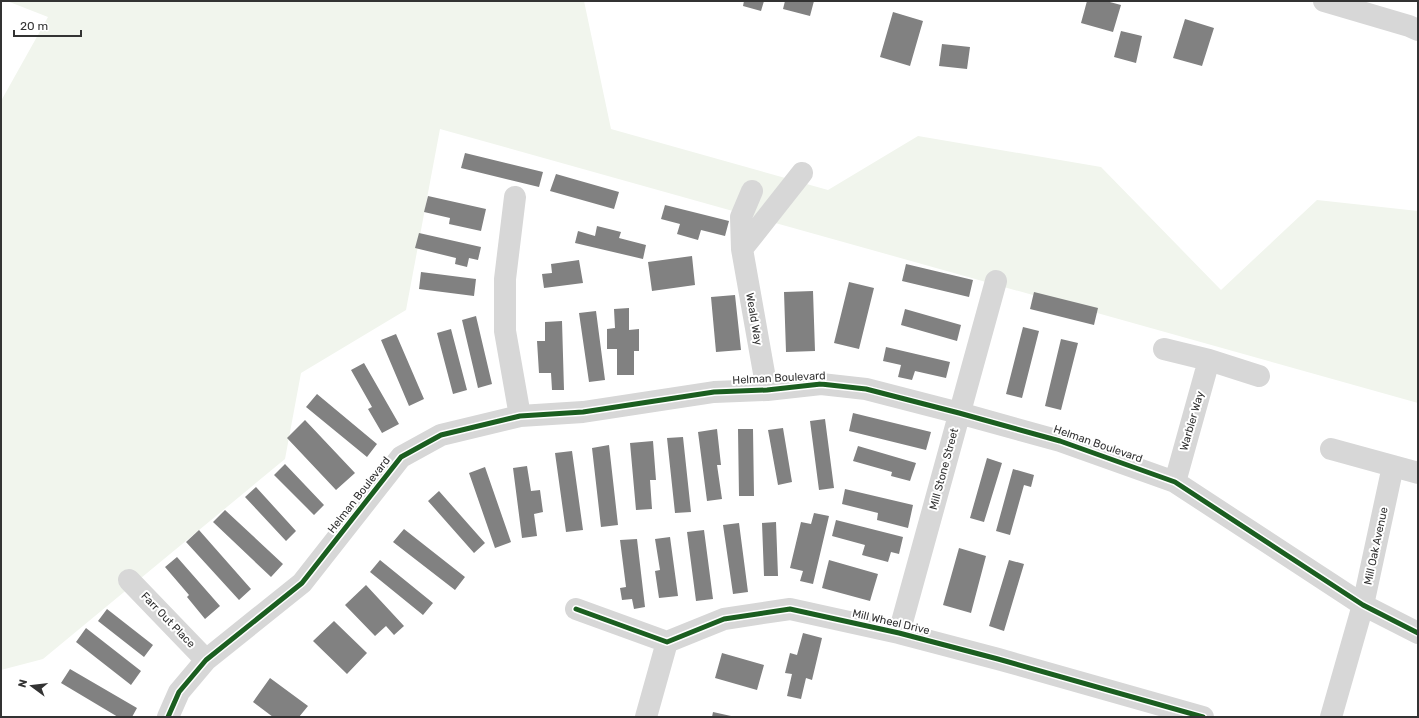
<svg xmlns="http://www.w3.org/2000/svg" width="1419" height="718" font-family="Rubik,sans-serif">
  <rect width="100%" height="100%" fill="#fff"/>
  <!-- green -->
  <path fill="#f1f5ed" d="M7,1H584L611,129L828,190L918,136L1101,167L1221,290L1317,200L1418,211V403L440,129L406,310L301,373L285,459L43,659L1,670V101L48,17Z"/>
  <!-- building -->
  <path fill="#818181" d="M744,1H764L761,11L743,6Z
    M785,1H814L810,16L783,9Z
    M1087,1H1106L1121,5L1113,32L1081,23Z
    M893,12L923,21L910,66L880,57Z
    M1185,19L1214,28L1202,66L1173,58Z
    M1121,31L1142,36L1136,63L1114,57Z
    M942,44L970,47L967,69L939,66Z
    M465,153L543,172L539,187L461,168Z
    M556,174L619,192L614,209L550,191Z
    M428,196L486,209L481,231L449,224L450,218L424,212Z
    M665,205L729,221L725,236L701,230L698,240L677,234L680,224L661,219Z
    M597,226L621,232L619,238L646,245L643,259L575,243L578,231L595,236Z
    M419,233L481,247L478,260L469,258L467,267L455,264L456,258L415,248Z
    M692,256L695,285L652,291L648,262Z
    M579,260L583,283L544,288L542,274L552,273L551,264Z
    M906,264L973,280L969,297L902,281Z
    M421,272L476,279L474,296L419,289Z
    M849,282L874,288L859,349L834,343Z
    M813,291L815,351L786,352L784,292Z
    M1034,292L1098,308L1094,325L1030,309Z
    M735,295L741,350L716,352L711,297Z
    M629,308V330L639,329V351H634V375H617V349H607V329L615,328L614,309Z
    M905,309L961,325L957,341L901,325Z
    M596,311L605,380L589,382L579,313Z
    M476,316L492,384L478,388L462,320Z
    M562,321L564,390H552L551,373H539L537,341H545V322Z
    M1023,327L1039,331L1022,398L1006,394Z
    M451,329L467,390L453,394L437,333Z
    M396,334L424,399L409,406L381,340Z
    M1061,339L1078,343L1061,410L1045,406Z
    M886,347L950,362L946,378L915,371L912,380L898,377L901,365L883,361Z
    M364,363L399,424L382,433L368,409L372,407L351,370Z
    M317,394L377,444L367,457L306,407Z
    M853,413L931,432L926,450L849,431Z
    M825,419L834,488L819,490L810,421Z
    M305,420L355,473L336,490L287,438Z
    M783,428L792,482L778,485L768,430Z
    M717,429L721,465H717L722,499L707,501L698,432Z
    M738,429H753L754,496H739Z
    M683,437L691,512L675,513L667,438Z
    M653,441L656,480H650L652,509L636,510L630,443Z
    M609,445L618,525L601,527L592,448Z
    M858,446L916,463L910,481L891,476L892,472L853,461Z
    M572,451L583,530L566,532L555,453Z
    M987,458L1002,463L984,522L970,518Z
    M285,464L324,505L314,515L274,475Z
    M527,466L531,491L540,490L543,512L534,514L537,536L522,538L513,468Z
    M485,467L511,542L495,548L469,473Z
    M1013,469L1034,475L1031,487L1024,485L1010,535L996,531Z
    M256,487L296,531L286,541L245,497Z
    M845,489L913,505L908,528L877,520L878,513L842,504Z
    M439,491L485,543L474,553L428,501Z
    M225,510L283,564L271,577L213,522Z
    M814,513L829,516L813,584L800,581L803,571L790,568L801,522L811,524Z
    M836,520L903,537L899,554L891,552L888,562L862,555L865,545L832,536Z
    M776,522L778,576H764L762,523Z
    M739,523L748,592L733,594L723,525Z
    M404,529L465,577L455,590L393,542Z
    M199,530L251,589L239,600L186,542Z
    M704,530L713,599L696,601L687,532Z
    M670,537L678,596L659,598L655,571L660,570L655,539Z
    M637,539L645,607L634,609L632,599L622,600L620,588L626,587L620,540Z
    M959,548L986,556L971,613L943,605Z
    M177,557L220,606L205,619L187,597L189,595L165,567Z
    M380,560L433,603L423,615L370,572Z
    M829,560L878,574L870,601L822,588Z
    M1009,560L1024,564L1004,631L989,626Z
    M366,585L404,626L394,635L386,626L375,636L345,605Z
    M107,609L153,645L144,657L98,621Z
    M334,621L367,653L347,674L313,641Z
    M86,628L141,671L131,685L76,642Z
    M803,633L822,638L812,680L806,678L801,699L787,696L792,674L785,673L790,653L797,655Z
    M722,653L764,665L757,690L715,678Z
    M70,669L137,708L132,717H118L61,683Z
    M270,678L308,706L299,717H273L253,702Z
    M713,712L731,716V717H712Z"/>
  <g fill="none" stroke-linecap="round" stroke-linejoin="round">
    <!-- street -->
    <path stroke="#d7d7d7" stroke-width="22" d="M1324,1L1409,26L1418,30
      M752,191L741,217L742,249L767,390
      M515,197L505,279V331L520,416
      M742,249L802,173
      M1164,349L1209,360L1259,376
      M1331,449L1418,473
      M1175,482L1209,360
      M129,580L206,660
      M576,609L667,642L724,619L790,609L899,633L998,659L1203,717
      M899,633L996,281
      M168,717L179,692L206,660L302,583L401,457L441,435L520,416L583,412L714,392L767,390L821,384L866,389L959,413L1060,441L1175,482L1363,605L1418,633
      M646,717L667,642
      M1331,717L1363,605L1393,466"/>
    <defs>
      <path id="cycleway" d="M576,609L667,642L724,619L790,609L899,633L998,659L1203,717
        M168,717L179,692L206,660L302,583L401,457L441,435L520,416L583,412L714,392L767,390L821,384L866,389L959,413L1060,441L1175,482L1363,605L1418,633"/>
    </defs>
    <!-- cycleway casing -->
    <use href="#cycleway" stroke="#fff" stroke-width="8"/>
    <!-- cycleway -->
    <use href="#cycleway" stroke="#1b5e20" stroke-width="5"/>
  </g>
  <g text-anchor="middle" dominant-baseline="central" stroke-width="4" stroke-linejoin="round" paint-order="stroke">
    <!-- street labels -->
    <g font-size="11" fill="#333" stroke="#fff">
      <text transform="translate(754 319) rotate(80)">Weald Way</text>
      <text transform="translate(779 378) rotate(-3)">Helman Boulevard</text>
      <text transform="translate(1192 421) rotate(-74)">Warbler Way</text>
      <text transform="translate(1098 444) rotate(19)">Helman Boulevard</text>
      <text transform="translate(944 469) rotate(-75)">Mill Stone Street</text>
      <text transform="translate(359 495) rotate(-52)">Helman Boulevard</text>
      <text transform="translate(1376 546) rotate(-78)">Mill Oak Avenue</text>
      <text transform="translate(168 620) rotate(46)">Farr Out Place</text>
      <text transform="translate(891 622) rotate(13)">Mill Wheel Drive</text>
    </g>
  </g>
  <!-- border -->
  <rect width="1419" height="718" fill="none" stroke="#333333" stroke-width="4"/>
  <!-- north arrow -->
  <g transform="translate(32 686) rotate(285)" stroke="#ffffff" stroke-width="3" paint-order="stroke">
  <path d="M0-3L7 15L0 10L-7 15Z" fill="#333333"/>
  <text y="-6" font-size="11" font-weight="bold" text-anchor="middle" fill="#333333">N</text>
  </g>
  <!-- scale -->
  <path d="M14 30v6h67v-6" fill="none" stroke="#333333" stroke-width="2"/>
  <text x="20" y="30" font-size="12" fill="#333333" stroke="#ffffff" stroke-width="3" paint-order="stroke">20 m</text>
</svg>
